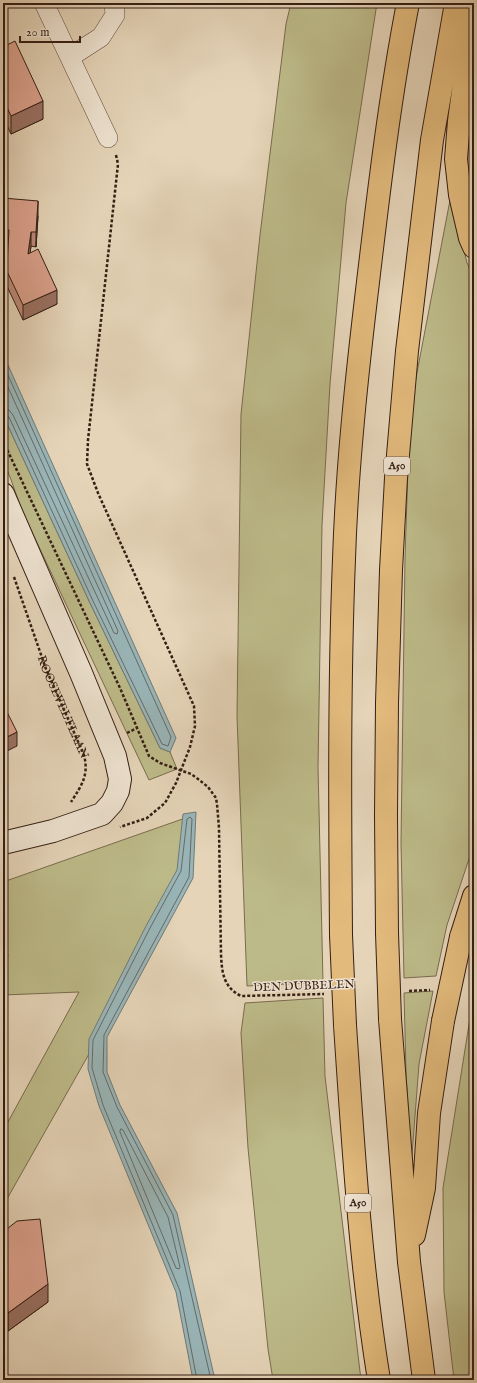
<svg xmlns="http://www.w3.org/2000/svg" width="477" height="1383" font-family="'IM FELL English',serif">
  <rect width="100%" height="100%" fill="#e5d4b8"/>
  <filter id="stains"><feTurbulence type="fractalNoise" baseFrequency=".005" numOctaves="4"/><feColorMatrix values="0 0 0 0 .2 0 0 0 0 .09 0 0 0 0 .02 0 0 0 .5 -.17"/></filter>
  <radialGradient id="worn" r=".72"><stop offset=".6" stop-color="#630" stop-opacity="0"/><stop offset="1" stop-color="#630" stop-opacity=".3"/></radialGradient>
  <!-- green -->
  <path fill="#bdba89" stroke="#796c4e" d="M291,3H377L346,203L330,384L322,525L318,767L323,982L247,986L237,716L241,414L260,235L286,24Z
    M474,66V181L470,98Z
    M451,195L467,263L474,277V844L447,925L436,976L404,978L401,843L405,558L410,409Z
    M3,415L90,603L160,748L170,752L177,769L149,780L23,513L10,477L3,461Z
    M191,816L194,837L102,1031L3,1206V1131L79,992L3,995V972L8,955L3,939V882Z
    M433,991L419,1064L411,1168L406,1072L404,993Z
    M474,993V1380H454L444,1292L443,1188Z
    M323,998L325,1076L361,1380H273L268,1349L248,1148L241,1033L245,1003Z"/>
  <!-- water -->
  <path fill="#99b6b9" stroke="#717977" d="M3,354L176,738L170,752L160,748L90,603L3,415Z
    M196,812L193,878L107,1037V1072L120,1105L177,1213L215,1380H193L176,1292L99,1106L88,1069L89,1039L146,926L177,870L183,814Z"/>
  <g fill="none" stroke-linecap="round" stroke-linejoin="round">
    <!-- shore -->
    <path stroke="#676a66" stroke-width="1" d="M3,364L171,737L168,746L162,744L93,601L9,417L6,415L3,414
      M3,376L118,631L117,634L114,633L13,415L9,410L3,409
      M121,1129L123,1130L168,1217L180,1267L179,1269L176,1268L120,1132Z
      M197,1380L180,1291L103,1105L92,1068L93,1040L150,928L181,871L187,819L190,817L192,819L189,877L104,1035L103,1072L117,1107L173,1215L211,1380"/>
    <defs>
      <path id="street" d="M44,3L108,138
        M70,57L101,37L115,15L114,3"/>
      <path id="secondary" d="M3,494L81,673L115,756L120,779L118,791L112,803L102,814L53,831L3,843"/>
      <path id="highway" d="M474,11L459,121L456,159L460,195L470,238L474,247
        M387,933L386,815L387,703L391,570L396,478L407,351L432,140L456,3
        M341,935C340,810 339,684 344,559C347,466 357,374 368,282C379,189 390,96 408,3
        M461,937L474,896
        M390,1019L409,1262L424,1380
        M345,1025C353,1143 360,1263 379,1380
        M414,1235L424,1188L429,1113L443,1021"/>
    </defs>
    <!-- street casing -->
    <use href="#street" stroke="#614c3d" stroke-width="20"/>
    <!-- secondary casing -->
    <use href="#secondary" stroke="#351e14" stroke-width="24"/>
    <!-- highway casing -->
    <use href="#highway" stroke="#351e14" stroke-width="24"/>
    <!-- path -->
    <g stroke="#351e14" stroke-width="2.5" stroke-dasharray="3 2" stroke-linecap="butt">
      <path d="M116,155L118,164L88,440L87,464L98,493L194,706L195,726L190,747L176,783L165,803L147,818L120,827"/>
      <path d="M3,441L120,688L149,756L160,763L191,774L198,779L208,787L216,798L217,804L219,828L221,955C222,972 223,987 241,996L324,994"/>
      <path id="s1" d="M14,577L46,669L84,755C89,775 82,785 71,802"/>
      <path d="M127,733L137,728"/>
      <path d="M409,991L430,990"/>
    </g>
    <!-- street -->
    <use href="#street" stroke="#eee3d1" stroke-width="19"/>
    <!-- secondary -->
    <use href="#secondary" stroke="#eee3d1" stroke-width="22"/>
    <!-- highway -->
    <use href="#highway" stroke="#e2ba7c" stroke-width="22"/>
    <defs>
      <path id="highway-bridge" d="M387,933L390,1019
        M341,935L345,1025
        M443,1021L461,937"/>
    </defs>
    <!-- highway-bridge casing -->
    <use href="#highway-bridge" stroke="#351e14" stroke-width="24" stroke-linecap="butt"/>
    <!-- highway-bridge -->
    <use href="#highway-bridge" stroke="#e2ba7c" stroke-width="22"/>
  </g>
  <!-- wall -->
  <path fill="#bd8b7a" stroke="#351e14" d="M3,47L43,119L11,134L6,123L3,124Z
    M3,198L38,216L36,247L31,246L30,253L57,304L23,320L4,280V265L7,264L8,244H3Z
    M3,1232L48,1302L8,1331L3,1285Z"/>
  <!-- shaded-wall -->
  <path fill="#9a7163" stroke="#351e14" d="M43,101V119L11,134V116Z
    M6,105V123L3,124V106Z
    M38,201V216L36,247V232Z
    M31,232V246L28,268V254Z
    M57,290V304L23,320V305Z
    M17,732V746L3,753V739Z
    M48,1284V1302L8,1331V1313Z"/>
  <!-- building -->
  <path fill="#dca28e" stroke="#351e14" d="M15,41L43,101L11,116L6,105L3,106V47Z
    M3,198L38,201L36,232H31L28,254L38,249L57,290L23,305L4,265L7,264L9,230L3,229Z
    M3,704L17,732L3,739Z
    M40,1219L48,1284L8,1313L3,1267V1232L17,1221Z"/>
  <g text-anchor="middle" dominant-baseline="central" stroke-width="3" stroke-linejoin="round" paint-order="stroke">
    <!-- shield labels -->
    <g fill="#eee3d1" stroke="#6c594d" stroke-width="1">
      <rect x="384" y="457" width="26" height="18" rx="3"/>
      <rect x="345" y="1194" width="26" height="18" rx="3"/>
    </g>
    <g font-size="11" font-weight="bold" fill="#351e14">
      <text x="397" y="466">A50</text>
      <text x="358" y="1203">A50</text>
    </g>
    <!-- street labels -->
    <g font-size="12" fill="#351e14" stroke="#eee3d1">
      <text stroke="none"><textPath href="#s1" startOffset="139">ROOSEVELTLAAN</textPath></text>
      <text transform="translate(304 986) rotate(-2)">DEN DUBBELEN</text>
    </g>
  </g>
  <!-- margin -->
  <rect width="477" height="1383" fill="none" stroke="#e5d4b8" stroke-width="16"/>
  <rect x="4" y="4" width="469" height="1375" fill="none" stroke="#351e14" stroke-width="2"/>
  <rect x="8" y="8" width="461" height="1367" fill="none" stroke="#351e14"/>
  <!-- scale -->
  <path d="M20 36v6h60v-6" fill="none" stroke="#351e14" stroke-width="2"/>
  <text x="26" y="36" font-size="12" fill="#351e14" stroke="#eee3d1" stroke-width="3" paint-order="stroke">20 m</text>
  <rect width="100%" height="100%" filter="url(#stains)"/>
  <rect width="100%" height="100%" fill="url(#worn)"/>
</svg>
